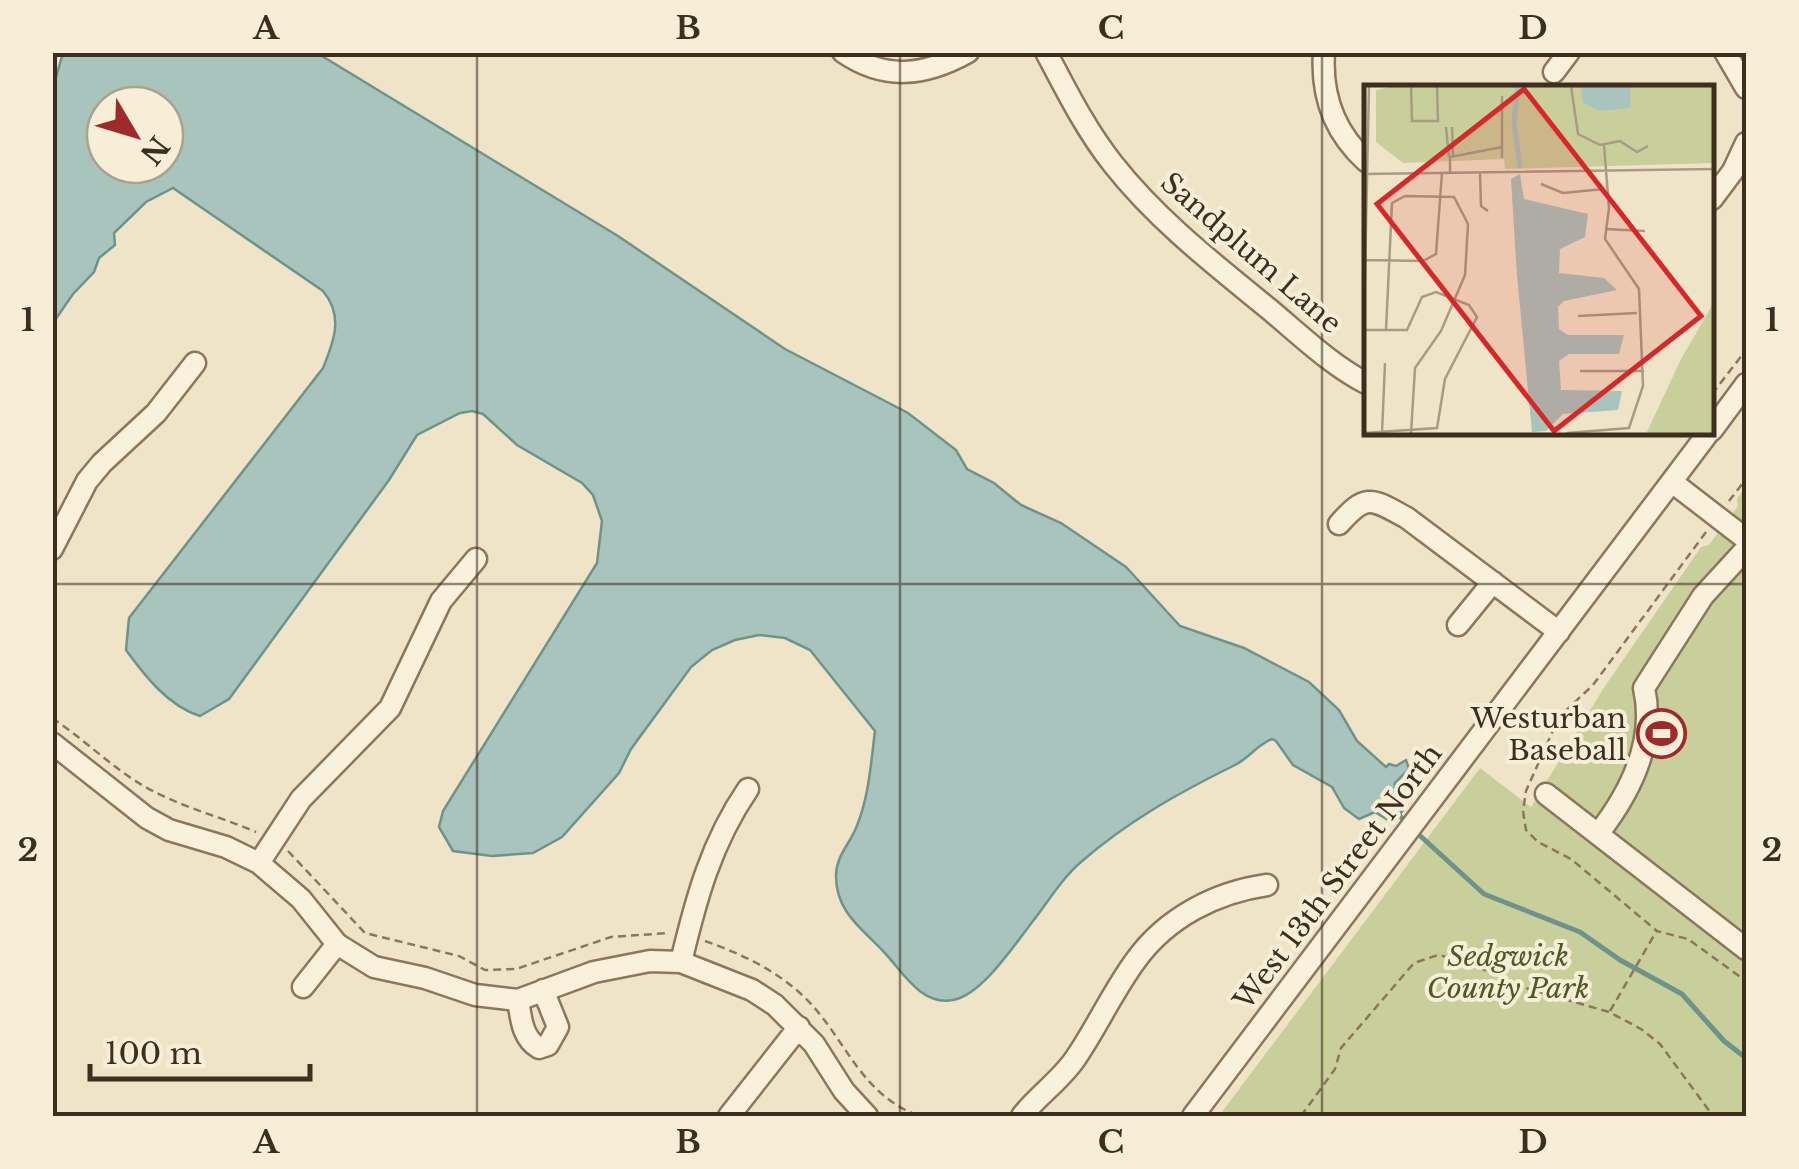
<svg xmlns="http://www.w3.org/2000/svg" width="1799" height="1169" font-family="'Libre Baskerville',serif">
  <rect width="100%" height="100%" fill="#f0e4c8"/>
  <!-- green -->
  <path fill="#c9cf9b" d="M1746,486V1116H1219L1480,768L1531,807L1605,686L1701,547L1709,545L1738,506L1737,499Z"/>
  <!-- water -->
  <path fill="#a9c4bc" stroke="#6f938a" stroke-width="2.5" fill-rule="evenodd" d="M63,53H317L618,236L785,349L908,413L956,450L967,469L994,483L1021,505L1061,523L1126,567L1180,626L1244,648L1309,682L1339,710L1357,741L1386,767L1389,764L1396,766L1406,760L1409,769L1395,783L1394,795L1407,805L1393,823L1375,812L1359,819L1344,808L1332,787L1293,765L1276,741L1272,739C1257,745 1249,758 1235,765C1180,792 1128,821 1081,862C1062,878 1048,902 1033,921C1015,944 982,995 953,1000C920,1006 902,970 882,950C860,927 836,911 836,876C836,856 849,845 856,828C869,798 871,762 875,731L810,650L785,638L759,635L735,640L712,650L691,667L631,749L619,773L562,837L533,853L492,856L453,851L439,827L443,811L597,563L602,521L593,495L582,483L517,445L483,414L472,411L460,413L417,435L389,480L229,699L200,716C168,706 145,676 126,650L129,618L323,368C334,341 344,316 323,291L173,188L146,202L114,233L115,245L99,258L94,272L73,294L53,323L52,91ZM105,105H165V165H105Z"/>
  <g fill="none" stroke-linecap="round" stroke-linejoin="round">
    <!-- stream -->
    <path stroke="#6f938a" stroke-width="5" d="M1399,815L1408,824
      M1416,832L1484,894L1580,932L1620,960L1682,994L1724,1041L1746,1058"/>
    <defs>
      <path id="minor" d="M843,52C885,81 925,76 968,52
        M1046,52C1066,90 1086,130 1113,164C1157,220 1214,264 1269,309C1300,335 1331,365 1366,383
        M1324,52C1321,95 1334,132 1366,161
        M1725,52L1746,88
        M1554,72L1569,52
        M1712,199L1733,171L1746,143
        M1712,430L1746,384
        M1672,482L1746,539
        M1339,524C1367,492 1372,499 1407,518L1559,632
        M52,549L87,481L102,463L156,413L195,363
        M1458,625L1493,582
        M52,743L147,818L169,830L226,847L259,863L301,899L337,944L374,967L425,978L475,995L518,1000L594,972L650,961L681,962L752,990L775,1005L814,1044L844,1091L867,1116
        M1546,794L1746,949
        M1598,834C1630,793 1656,741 1644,688L1703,596L1746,549
        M259,863L301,799L390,708L441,601L476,559
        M681,962C696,899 711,843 748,789
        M303,987L337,944
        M518,1000C521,1018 522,1038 539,1048L548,1045L558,1027L543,990
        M729,1116L799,1027
        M1022,1116C1037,1096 1060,1081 1075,1059C1097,1027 1113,991 1136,960C1167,917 1217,892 1267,885
        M1193,1116L1709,432"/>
    </defs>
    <!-- minor casing -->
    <use href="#minor" stroke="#8d765c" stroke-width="25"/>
    <!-- path -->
    <path stroke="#8d765c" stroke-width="2.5" stroke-dasharray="8 5" stroke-linecap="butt" d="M1712,394L1746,350
      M1729,501L1746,479
      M1706,532L1593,685L1559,717L1526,791L1523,811L1526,830L1538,842L1571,859L1657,931L1688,939L1746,981
      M52,718C81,737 105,761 134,780C172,805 214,814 256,832
      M288,851L365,933L459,956L485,970L516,969L611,937L668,933
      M705,941C739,953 774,969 801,994C845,1034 857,1093 919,1116
      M1610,1011L1656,932
      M1301,1116L1335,1069L1341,1048L1414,963L1438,955L1465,961L1522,987L1609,1012L1641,1029L1660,1044L1713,1116"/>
    <!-- minor -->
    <use href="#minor" stroke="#faf1dc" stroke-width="20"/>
  </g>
  <!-- grid -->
  <path fill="none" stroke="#3d2e20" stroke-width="2.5" stroke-opacity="0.55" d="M477,52V1116M900,52V1116M1322,52V1116M52,584H1746"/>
  <!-- icons -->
  <defs>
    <symbol id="stadium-ring" viewBox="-11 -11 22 22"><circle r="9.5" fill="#f7eed8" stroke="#9e2a2b" stroke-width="1.5"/><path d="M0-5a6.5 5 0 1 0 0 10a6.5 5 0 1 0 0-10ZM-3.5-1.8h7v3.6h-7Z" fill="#9e2a2b"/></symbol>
  </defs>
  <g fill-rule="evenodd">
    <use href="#stadium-ring" x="1634" y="706" width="55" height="55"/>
  </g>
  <g text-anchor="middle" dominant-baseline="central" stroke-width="8" stroke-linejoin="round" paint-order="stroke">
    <!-- street labels -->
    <g font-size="28" fill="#3d2e20" stroke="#f7eed8">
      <text transform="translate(1251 253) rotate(41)">Sandplum Lane</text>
      <text transform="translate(1338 877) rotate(-53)">West 13th Street North</text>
    </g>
    <!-- poi labels -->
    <g font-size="28" fill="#3d2e20" stroke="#f7eed8" text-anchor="end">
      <text x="1626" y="718">Westurban<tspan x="1626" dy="32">Baseball</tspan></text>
    </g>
    <!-- park labels -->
    <g font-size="28" font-style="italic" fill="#4d5a26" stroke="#f7eed8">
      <text x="1508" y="956">Sedgwick<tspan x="1508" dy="32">County Park</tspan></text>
    </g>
  </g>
  <!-- overview -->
  <g transform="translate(1364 85)">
    <rect width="350" height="350" fill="#f0e4c8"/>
    <path d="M30,1H350V78L141,84L140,74L39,78L12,57V5ZM350,217V349H282L317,274Z" fill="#c9cf9b"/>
    <path d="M217,1H266V23L235,26L219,18ZM156,89L160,114L224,129L221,152L196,164L195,188L240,193L253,205L200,216L194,222L195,244L204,250H260L255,269H205L195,276L197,305L258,306L254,325L199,329L182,346L168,347L153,191L147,94Z" fill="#a9c4bc"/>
    <path fill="none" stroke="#a9c4bc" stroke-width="5" d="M154,1L150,36L156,83"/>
    <path fill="none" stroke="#a89b85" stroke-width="2.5" d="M47,1L48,36H74L73,1M207,1L214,49L236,60L256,56L273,67L284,61M138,11V73M82,42L85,72M88,42L89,72M116,87L117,121L124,126M86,88V72L138,62M1,89L350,84M177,99L199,108L240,104M241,144L281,146M2,175L59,176L72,169L78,88M214,231L273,228M0,237L5,1M0,245H43L58,212L72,207L105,220L113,232L81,294L73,343L0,348M22,245L28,118L41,111L90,112L104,139L101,190L77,246L51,283L47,348M216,286H280M18,348L21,278M203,348L265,343L279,301L275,204L241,154L245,123L240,60"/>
    <path fill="#d62828" fill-opacity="0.15" stroke="#d62828" stroke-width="5" d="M160,4L337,231L190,346L13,119Z"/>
    <rect width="350" height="350" fill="none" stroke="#3d2e20" stroke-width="5"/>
  </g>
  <!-- border -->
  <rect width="1799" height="1169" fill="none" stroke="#f7eed8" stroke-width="110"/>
  <!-- north arrow -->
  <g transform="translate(135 135) rotate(128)"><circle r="48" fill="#f7eed8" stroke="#ada18e" stroke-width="2.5"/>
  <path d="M0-8L18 38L0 25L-18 38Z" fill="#9e2a2b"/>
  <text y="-15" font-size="28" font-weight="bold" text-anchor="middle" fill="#3d2e20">N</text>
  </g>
  <!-- scale -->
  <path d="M90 1064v15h220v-15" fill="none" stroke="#3d2e20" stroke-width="5"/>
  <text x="105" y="1064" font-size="30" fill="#3d2e20" stroke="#f7eed8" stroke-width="8" paint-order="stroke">100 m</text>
  <rect x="55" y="55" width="1689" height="1059" fill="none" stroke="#3d2e20" stroke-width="4"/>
  <g font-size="32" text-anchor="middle" font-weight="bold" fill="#3d2e20">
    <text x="266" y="39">A</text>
    <text x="688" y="39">B</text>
    <text x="1111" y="39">C</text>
    <text x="1533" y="39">D</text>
    <text x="28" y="331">1</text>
    <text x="1772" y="331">1</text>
    <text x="28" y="861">2</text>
    <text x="1772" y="861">2</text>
    <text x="266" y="1153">A</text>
    <text x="688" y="1153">B</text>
    <text x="1111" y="1153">C</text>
    <text x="1533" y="1153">D</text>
  </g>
</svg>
